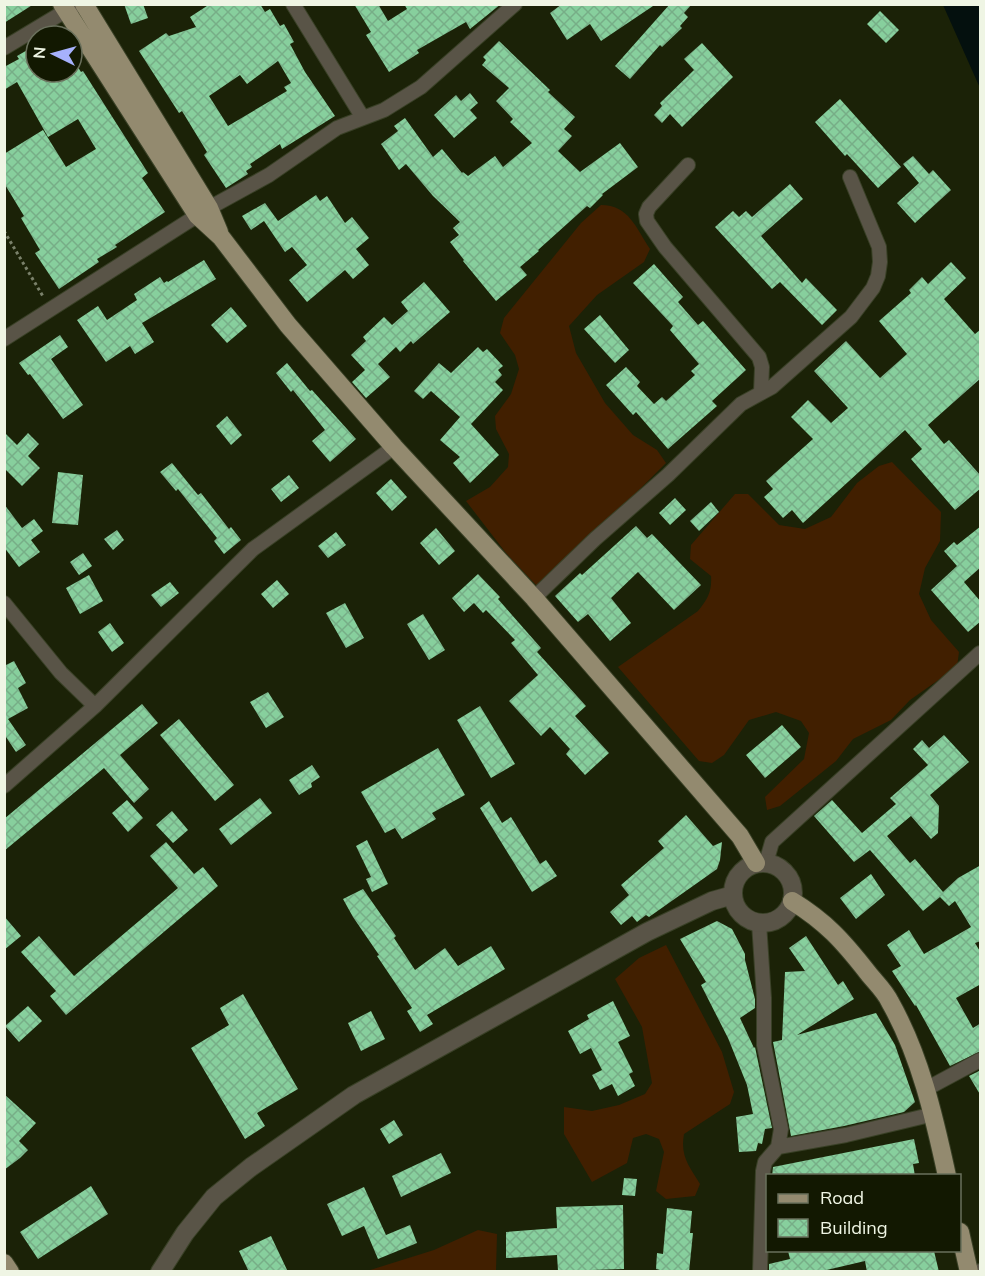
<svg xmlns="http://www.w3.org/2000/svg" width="985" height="1276" font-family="Mulish,sans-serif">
  <defs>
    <pattern id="building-cross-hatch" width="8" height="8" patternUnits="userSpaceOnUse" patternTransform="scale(1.5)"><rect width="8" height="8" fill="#87cf9d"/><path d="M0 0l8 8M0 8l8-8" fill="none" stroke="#77ae87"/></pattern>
  </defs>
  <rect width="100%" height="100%" fill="#1b2207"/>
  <!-- grass -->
  <path fill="#411f00" d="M601,205C629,205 636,228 650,249L644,262L597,295L569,326L576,353L605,403L633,435L657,450L666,463L571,558L537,586L506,553L466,501L490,487L508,467L509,454L496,429L495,416L511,394L519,369L515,355L500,333L504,318L581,223Z
    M892,462L941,512L940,541L925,568L919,594L931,620L959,652L957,667L910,700L891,720L853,739L836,761L780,806L767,810L765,797L804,759L809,733L801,721L776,712L749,720L724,755L712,763L699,761L618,667L698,611C708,599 712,591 711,576L690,559L691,545L735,494H748L779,525L805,529L831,517L857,483L879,466Z
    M666,945L722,1052L734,1092L730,1104L684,1134C680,1156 689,1166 700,1184L695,1196L666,1199L656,1191L664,1152L659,1139L646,1134L633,1138L627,1163L592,1182L564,1134V1107L592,1111L619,1105L645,1094L652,1083L642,1027L615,979L639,958Z
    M478,1230L497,1234L496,1271H367L434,1250Z"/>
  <!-- water -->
  <path fill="#04100e" d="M943,5H980V88Z"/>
  <!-- building -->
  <path fill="url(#building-cross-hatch)" fill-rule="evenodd" d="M4,4H34L4,23Z
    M124,4H143L148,18L131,24Z
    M210,4H260L265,12L270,9L280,26L284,24L294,42L290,44L305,72L335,116L282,149L280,144L250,164L252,167L246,171L248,174L226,188L204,155L207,152L182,111L179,113L139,51L166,33L169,36L196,27L190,17ZM278,61L291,83L284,87L287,91L228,126L209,96L240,75L247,84Z
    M354,4H378L388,21L407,9L404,4H501L470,29L466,22L417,50L419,53L389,72L366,35L371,32Z
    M562,4H656L601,41L590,24L567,40L550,13Z
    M670,4H692L684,13L688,17L680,26L682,28L662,47L660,45L630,79L615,66Z
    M880,11L899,30L886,43L867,24Z
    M499,41L550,90L548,92L575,117L564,129L572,136L558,151L580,172L620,143L638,167L602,194L603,195L590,208L587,206L538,250L539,251L520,267L527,275L496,301L463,261L464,260L450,242L459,235L453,228L460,222L433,196L406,164L399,170L381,144L398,131L394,126L405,118L433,157L442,149L462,173L463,172L468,176L495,156L503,167L532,143L510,122L513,119L496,101L509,88L482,65L486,60L483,57Z
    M702,43L733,77L682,127L670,114L662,123L654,115L662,106L660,103L694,70L684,59Z
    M36,45V72H72V58L81,72L83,71L148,173L142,178L165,212L115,245L117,247L97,259L99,262L59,289L35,253L40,250L21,218L24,216L4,183V154L43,130L66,167L96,149L78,119L48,137L17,82L4,90V67L19,59L17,56Z
    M470,93L478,103L470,110L477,118L454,138L434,115L456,95L461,101Z
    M840,99L901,167L878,188L847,154L845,156L815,122Z
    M913,156L929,174L933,170L951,190L915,223L897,203L919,183L903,164Z
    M790,184L803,199L761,236L802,283L806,278L837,310L822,325L780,282L772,289L715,227L733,211L739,217L746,211L752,217Z
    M316,195L320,201L327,196L345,223L352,217L369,238L356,249L369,265L353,279L345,270L307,302L289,280L307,265L292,247L285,252L264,221L251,230L242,216L265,203L278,221Z
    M204,260L216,279L142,323L154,342L135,354L130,346L106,362L77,320L98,306L107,320L137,300L134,294L160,277L164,283L167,281L168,282Z
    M951,262L966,278L944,299L975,334L981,329V378L928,425L944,444L949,440L981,476V488L955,510L911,459L922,449L905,430L803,523L792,510L783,518L764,497L773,489L766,481L813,439L791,417L808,400L831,423L848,408L814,371L846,341L880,378L907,354L879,321L911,293L909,290L922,277L928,284Z
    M654,264L683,297L678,302L698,325L703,321L746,370L712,401L717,406L668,449L636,412L633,415L606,385L626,367L640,382L637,386L654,404L662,397L666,401L695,375L691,371L699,364L670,330L673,326L633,283Z
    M424,282L450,312L413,344L411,341L400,352L396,347L378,364L390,377L366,398L352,382L365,370L351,355L366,341L363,337L384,317L392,325L408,311L401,302Z
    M231,307L247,326L227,343L211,325Z
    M600,315L629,350L615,363L584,329Z
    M60,335L68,347L51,359L83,405L63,419L30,374L28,375L19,363Z
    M478,347L483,352L487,349L503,366L498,370L502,375L495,382L503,390L471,424L499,455L470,483L453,463L460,457L440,440L460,417L431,391L423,399L414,391L439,363L451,373Z
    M287,363L310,391L312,390L356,439L330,462L312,441L325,430L293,390L291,392L276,373Z
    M227,416L242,435L231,445L216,426Z
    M4,432L17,445L28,433L39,444L28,456L40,468L22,486L4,468Z
    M172,463L198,495L201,493L229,529L231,527L241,540L224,554L214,541L217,538L178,489L176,491L160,472Z
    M58,472L83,475L78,525L52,523Z
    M289,475L299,488L281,502L271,489Z
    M391,479L407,497L392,511L376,493Z
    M675,498L686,510L670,525L659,513Z
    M711,502L719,512L699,531L690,521Z
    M4,504L22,528L34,519L43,531L31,540L40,552L19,567L4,547Z
    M636,526L647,538L652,534L701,585L674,610L638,572L611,598L631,623L610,641L588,614L578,622L555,596L580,573L582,575Z
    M981,526V567L964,582L981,602V621L968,632L931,590L957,566L944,551L954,542L957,545Z
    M436,528L455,551L439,565L420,543Z
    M117,530L124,540L113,550L104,539Z
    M336,532L346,545L328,558L318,546Z
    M83,553L92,566L79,575L70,562Z
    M478,574L500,597L498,599L541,648L537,652L586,706L575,716L609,753L585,775L566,754L570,749L550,727L541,736L509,701L538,675L511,643L515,640L486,610L483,613L474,603L464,612L452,598Z
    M89,575L103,601L80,614L66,588Z
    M277,580L289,594L273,608L261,594Z
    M170,582L179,593L161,607L151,595Z
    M345,603L364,638L346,648L326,613Z
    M423,614L445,650L429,660L407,624Z
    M110,623L124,643L112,652L98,632Z
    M14,661L26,683L18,688L28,708L8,719L26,745L16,752L4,734V662L6,665Z
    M268,692L284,717L266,728L250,702Z
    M142,704L158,723L120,755L149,789L134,803L104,768L4,851V819Z
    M480,706L515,764L491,778L457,720Z
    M179,719L234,785L215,801L160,735Z
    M782,725L801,747L765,778L746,755Z
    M944,735L969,762L930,795L939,806L938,833L931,839L911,816L887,836L910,863L915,859L943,892L958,878L981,865V941L975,943L981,953V984L956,998L973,1028L981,1023V1051L950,1066L916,1005L915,1006L892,971L901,966L887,945L909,930L924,954L971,927L955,901L949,906L940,897L923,911L870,850L854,862L814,816L832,800L862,833L896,804L890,798L928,765L913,749L922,740L929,748Z
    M438,748L465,795L432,813L436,819L402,839L395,828L385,833L361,792Z
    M312,765L320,777L311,783L312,787L299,795L289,780Z
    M260,798L272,813L231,845L219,829Z
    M127,800L143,818L128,832L112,813Z
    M489,801L502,823L511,817L540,864L546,860L557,876L532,892L480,808Z
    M172,811L188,830L173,843L156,825Z
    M686,815L713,846L722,842L720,860L717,869L649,917L646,915L637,922L632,916L621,925L610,912L629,895L621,885L664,848L658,841Z
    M367,840L388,884L372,892L366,879L371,877L356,846Z
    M166,842L194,874L203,867L218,886L66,1015L50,996L56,991L21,952L39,936L74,976L178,888L150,856Z
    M871,874L885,895L856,919L840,898Z
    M363,889L396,936L394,938L415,970L445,948L458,966L491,946L505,969L427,1015L433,1024L420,1032L407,1011L412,1008L377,956L379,955L353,917L343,899Z
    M4,916L21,936L4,950Z
    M717,921L732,929L745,954V960L755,999V1008L740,1018L754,1048L755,1047L772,1128L765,1129L762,1144L758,1143L756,1151L739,1152L736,1117L753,1114L747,1085L728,1038L701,985L706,982L680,939Z
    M806,936L838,985L843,981L854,999L797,1035L876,1013L895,1045L915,1102L904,1112L844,1126L791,1136L773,1042L782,1040L785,972L805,971L789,948Z
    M243,994L298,1089L257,1113L265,1126L245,1139L191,1048L229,1025L220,1008Z
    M613,1001L630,1036L618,1042L633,1072L629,1074L635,1086L618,1096L612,1084L600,1090L592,1075L602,1070L591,1048L580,1054L568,1031L589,1019L587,1015Z
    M28,1006L42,1021L19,1042L5,1026Z
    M371,1011L385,1039L361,1051L348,1023Z
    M981,1070V1096L969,1076Z
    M4,1094L36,1123L19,1141L28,1150L20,1158L4,1170Z
    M394,1120L403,1135L389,1144L380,1129Z
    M914,1139L919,1163L913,1164L915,1176H772L773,1167Z
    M441,1153L451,1173L401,1197L392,1176Z
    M624,1178L637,1179L635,1196L622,1195Z
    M91,1186L108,1214L38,1259L20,1232Z
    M364,1187L386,1235L410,1225L417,1243L378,1259L364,1226L342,1236L327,1204Z
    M623,1205L624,1269L558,1271L557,1255L506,1258V1232L557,1228L556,1207Z
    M667,1208L692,1211L690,1233H693L689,1272H660V1270L656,1269L657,1253L663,1254Z
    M271,1236L288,1272H249L239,1251Z
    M788,1251H934L939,1272H867L865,1261L818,1272H769V1264L790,1259Z"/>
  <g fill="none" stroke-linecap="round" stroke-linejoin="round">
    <defs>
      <path id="minor" d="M293,4L363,118
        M4,48L77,4
        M688,165L649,207L646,214L647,221L665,247L759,357L762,367L761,392
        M4,339L209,208L269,175L337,128L384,110L421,87L515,4
        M534,598L595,539L668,475L741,404L772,387L851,317L873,288L878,276L880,262L879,247L850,177
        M4,603L61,673L95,706
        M4,786L95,706L253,549L394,447
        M766,863L772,842L980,653
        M759,923L764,998V1045L781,1129L778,1147L765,1162L763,1171L760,1272
        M926,1089L980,1060
        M778,1147L846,1135L934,1114
        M979,1272L980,1271"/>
      <path id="tertiary" d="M733 893a30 30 0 1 1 60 0a30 30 0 1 1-60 0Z
        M160,1272L185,1233L214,1197L251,1167L354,1095L647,932L712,901L733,895"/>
      <path id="primary" d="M62,4L197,215L221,237L288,325L394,447L534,598L740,836L756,863
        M84,4L209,208L219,232
        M792,901C826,922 843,941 868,973C875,982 885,991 890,1002C920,1055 934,1116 947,1176
        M960,1232L969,1272
        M4,1263L10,1272"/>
    </defs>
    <!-- minor casing -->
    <use href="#minor" stroke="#394026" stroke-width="16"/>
    <!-- tertiary casing -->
    <use href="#tertiary" stroke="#394026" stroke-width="20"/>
    <!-- primary casing -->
    <use href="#primary" stroke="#394026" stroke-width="20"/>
    <!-- path -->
    <path stroke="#7a816a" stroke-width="3" stroke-dasharray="3 3" stroke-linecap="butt" d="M4,231L44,298"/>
    <!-- minor -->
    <use href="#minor" stroke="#595447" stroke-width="14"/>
    <!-- tertiary -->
    <use href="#tertiary" stroke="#595447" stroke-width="18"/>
    <!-- primary -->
    <use href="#primary" stroke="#938a6f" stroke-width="18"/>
  </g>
  <!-- border -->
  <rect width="985" height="1276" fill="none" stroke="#eff5e4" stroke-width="12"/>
  <!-- legend -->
  <rect x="766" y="1174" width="195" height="78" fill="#121801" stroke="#6a705c" stroke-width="1.5"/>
  <rect x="778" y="1194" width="30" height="9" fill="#938a6f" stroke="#6a705c" stroke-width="1.5"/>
  <text x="820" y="1204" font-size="18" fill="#eff5e4">Road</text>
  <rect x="778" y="1219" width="30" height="18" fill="url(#building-cross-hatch)" stroke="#6a705c" stroke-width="1.5"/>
  <text x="820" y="1234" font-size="18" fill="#eff5e4">Building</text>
  <!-- north arrow -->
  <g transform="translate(54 54) rotate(275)"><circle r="28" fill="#121801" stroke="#6a705c" stroke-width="1.5"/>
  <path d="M0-4.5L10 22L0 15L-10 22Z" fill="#a6b1fc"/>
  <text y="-9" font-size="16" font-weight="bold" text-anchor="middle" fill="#eff5e4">N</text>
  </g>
</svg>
